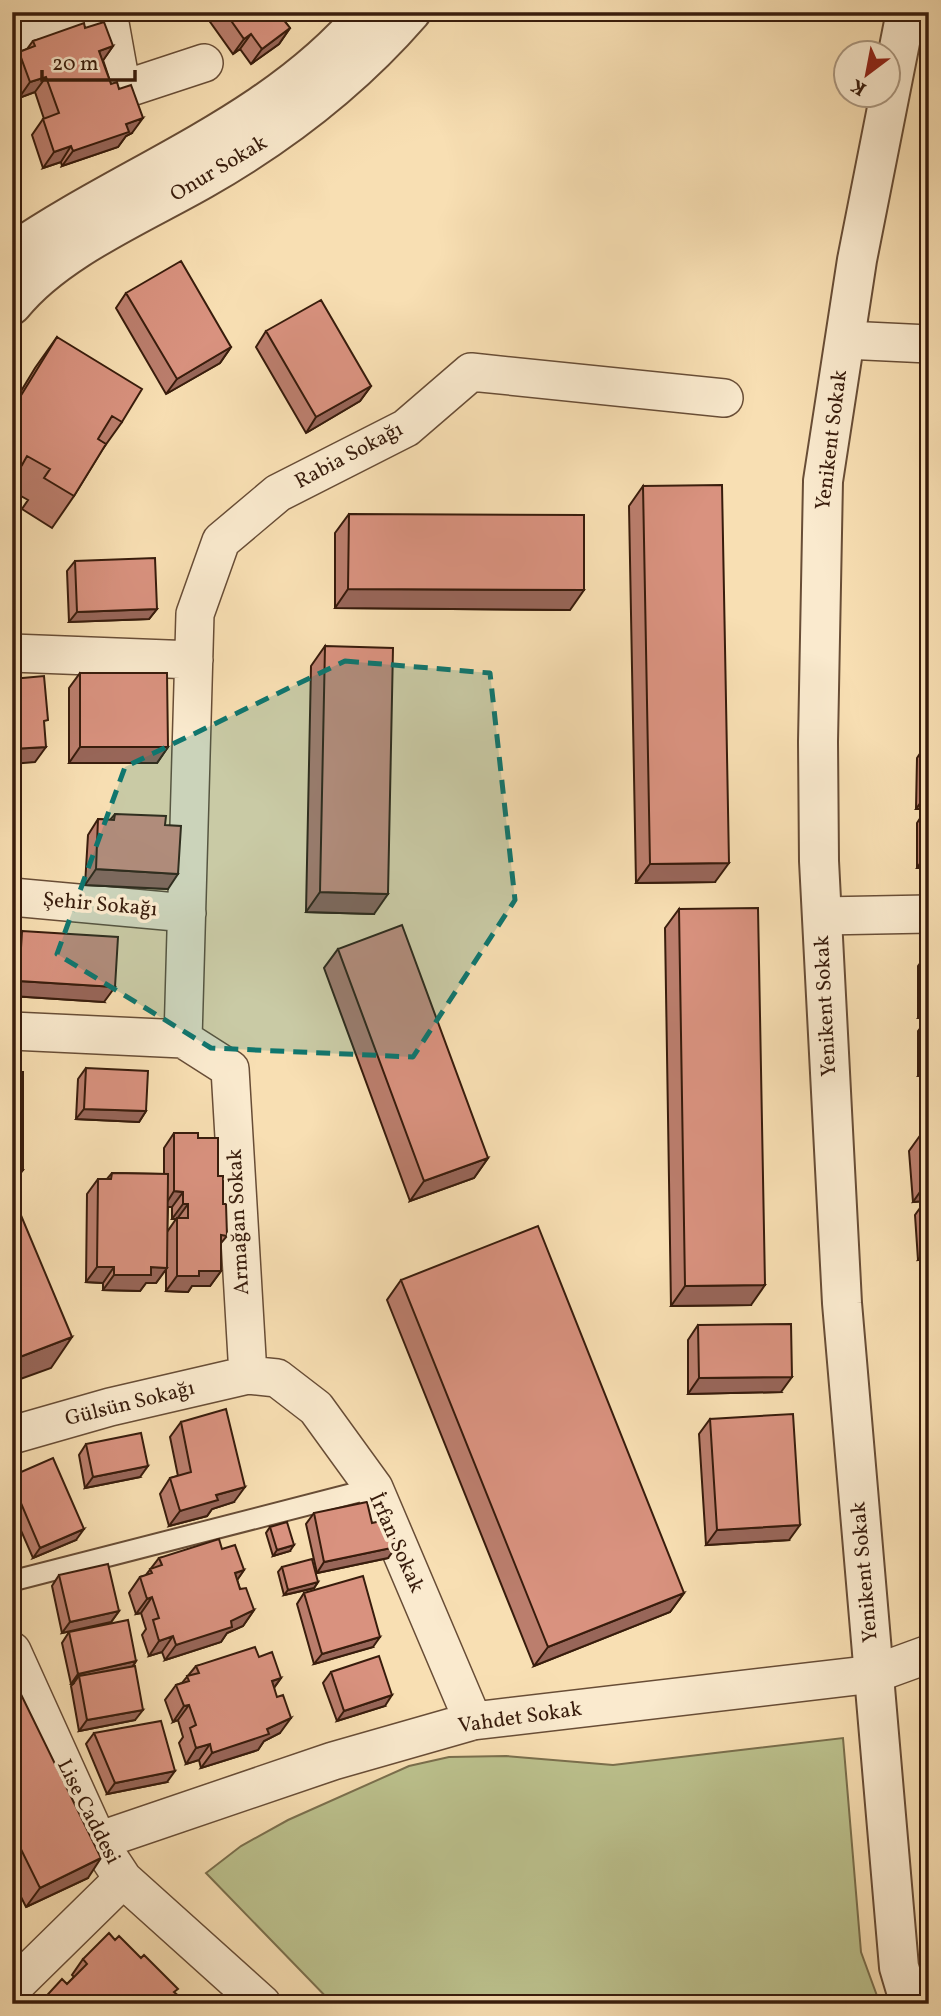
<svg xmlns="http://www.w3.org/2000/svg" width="941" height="2016" font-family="Vollkorn,serif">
  <rect width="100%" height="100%" fill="#f8dfb3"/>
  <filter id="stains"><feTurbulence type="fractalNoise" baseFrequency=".00286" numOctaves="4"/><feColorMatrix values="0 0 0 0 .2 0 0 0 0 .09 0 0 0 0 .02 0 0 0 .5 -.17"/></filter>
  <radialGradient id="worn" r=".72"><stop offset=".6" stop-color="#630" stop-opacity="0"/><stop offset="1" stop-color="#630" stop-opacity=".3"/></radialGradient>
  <!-- green -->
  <path fill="#bcc28e" stroke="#7a6f4d" stroke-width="2" d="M843,1738L861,1952L880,2004H333L206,1873L241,1846L288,1820L409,1766L449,1757L506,1756L613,1765Z"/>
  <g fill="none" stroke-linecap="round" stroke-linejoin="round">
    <defs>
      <path id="service" d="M12,1581L374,1488"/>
      <path id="minor" d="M108,12L122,90L204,63
        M12,36L97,12
        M845,340L929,344
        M12,653L194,660
        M12,897L187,913
        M822,916L929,914
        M12,1031L183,1039L230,1069L248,1375
        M183,1039L195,614L221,541L278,493L406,428L471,372L724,398
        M12,1435L110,1407L248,1375L277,1378L316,1408L374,1488L473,1721
        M12,1651L98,1841L123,1879L262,2004
        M98,1841L333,1761L473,1721L874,1674L929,1654
        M12,1988L123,1879"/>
      <path id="tertiary" d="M906,12L857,260L823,481L818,742L819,861L842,1303L899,1967L910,2004
        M12,253C128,173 274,124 367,12
        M12,305C56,250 142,214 203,179C282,134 351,81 411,12"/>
    </defs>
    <!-- service casing -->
    <use href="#service" stroke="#684d36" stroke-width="23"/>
    <!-- minor casing -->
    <use href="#minor" stroke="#684d36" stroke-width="40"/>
    <!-- tertiary casing -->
    <use href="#tertiary" stroke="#684d36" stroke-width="42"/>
    <!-- service -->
    <use href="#service" stroke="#faeace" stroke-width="19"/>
    <!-- minor -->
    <use href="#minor" stroke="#faeace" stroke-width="37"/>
    <!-- tertiary -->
    <use href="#tertiary" stroke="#faeace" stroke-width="38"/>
  </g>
  <!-- wall -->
  <path fill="#bb7e6d" stroke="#381c0c" stroke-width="2" fill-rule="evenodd" d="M203,12H291L284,20L290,28L279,44L251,64L240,49L233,54Z
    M85,28L113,46L103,60L111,84L132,133L126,136L118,147L62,166L61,162L43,168L32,135L43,119H44L35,92L19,98L12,79V62L19,52L27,49L33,41Z
    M929,245V275L924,274Z
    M126,293L231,347L220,363L166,394L116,308Z
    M266,331L371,386L360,401L306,433L256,347Z
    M57,337L122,422L102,450L74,496L52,528L22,509L28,500L12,491V406L35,368Z
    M929,390V448H924V396Z
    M929,455V506H924V461Z
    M643,486L715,882L636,883L629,506Z
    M349,514L570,610L335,608V533Z
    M75,561L157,609L149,619L69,622L67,571Z
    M929,577V631H927V579Z
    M929,643V689H927L928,644Z
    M325,646L374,914L306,912L311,666Z
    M80,673L168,747L157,763H69V688Z
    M929,740V868H917V823L926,809H916L917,758Z
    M115,814L165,825L168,889L85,885L88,835L98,819L110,820Z
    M679,909L751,1305L671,1306L665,928Z
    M22,931L104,1002L12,996V945Z
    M338,949L488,1158L474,1178L410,1201L324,968Z
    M929,951V1076H918V1031L928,1018H918V966Z
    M86,1068L146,1111L139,1122L76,1119L78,1079Z
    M929,1123V1259L918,1260L915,1215L925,1201L913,1202L909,1151Z
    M174,1133L198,1138L218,1176L223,1204L227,1236L221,1243V1271L210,1286H192L188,1292L166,1291V1269L156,1283H146L140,1291L103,1290V1283L86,1282L87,1194L98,1179H107L112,1173L164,1174V1148ZM168,1207H172V1219H176L167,1232Z
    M401,1280L684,1593L670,1612L534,1666L387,1300Z
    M698,1325L781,1392L688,1394V1340Z
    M710,1419L789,1540L706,1545L699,1434Z
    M181,1422L234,1502L212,1509L207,1516L169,1526L160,1494L170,1478L178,1476L170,1437Z
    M86,1444L140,1477L85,1488L79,1455Z
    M12,1482L76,1540L33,1558L12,1510Z
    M314,1513L372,1523L388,1558L317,1573L306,1524Z
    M270,1527L290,1551L273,1556L266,1533Z
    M222,1549L244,1570L237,1580L240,1589L254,1610L243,1626L227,1633L221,1642L165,1660L162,1652L149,1656L142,1635L146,1629L141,1613L136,1614L129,1593L140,1577L145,1576L159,1558Z
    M282,1567L318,1582L314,1588L284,1595L278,1572Z
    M59,1575L119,1611L111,1622L62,1633L52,1586Z
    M304,1593L373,1647L314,1664L297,1604Z
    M69,1632L136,1661L133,1666L135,1720L79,1731L71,1686L73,1684H71L62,1643Z
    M259,1657L281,1678L274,1688L280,1733L264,1741L258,1750L201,1768L199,1760L186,1764L179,1743L183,1737L178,1720L173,1722L165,1700L176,1685L182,1683L196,1666Z
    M331,1672L385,1706L337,1721L323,1683Z
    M12,1676L88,1878L26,1907L12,1879Z
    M94,1733L167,1782L107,1794L86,1744Z
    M83,1959L175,1993L67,1984L74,1977L72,1975Z"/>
  <!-- shaded-wall -->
  <path fill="#986659" stroke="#381c0c" stroke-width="2" d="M290,28L279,44L251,64L262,49Z
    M251,34L240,49L233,54L244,39Z
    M113,46L102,62L99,51Z
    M46,77L35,92L19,98L30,82Z
    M143,118L132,133L126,136L118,147L62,166L73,151L126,124Z
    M71,146L61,162L43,168L54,152Z
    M929,267V275L924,274Z
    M231,347L220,363L166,394L177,379Z
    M371,386L360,401L306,433L316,417Z
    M929,441V448H924Z
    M929,499V506H924Z
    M348,589L584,590L570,610L335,608Z
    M157,609L149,619L69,622L77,612Z
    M46,747L35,762L12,764V749Z
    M80,747H168L157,763H69Z
    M929,791V806L926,809H916Z
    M929,850V868H917Z
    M729,863L715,882L636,883L650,864Z
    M96,869L178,874L168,889L85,885Z
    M320,892L388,894L374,914L306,912Z
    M19,981L115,987L104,1002L12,996V991Z
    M929,1002V1016L928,1018H918Z
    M929,1060V1076H918Z
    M84,1109L146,1111L139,1122L76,1119Z
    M488,1158L474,1178L410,1201L424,1181Z
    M12,1170H23L12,1185Z
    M929,1179V1195L925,1201L913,1202Z
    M174,1191L183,1192L172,1207H164Z
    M183,1204H188L177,1219H172Z
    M929,1245V1259L918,1260Z
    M97,1267H114L103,1283L86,1282Z
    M151,1267L167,1268L156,1283H146L140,1291L103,1290L114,1275Z
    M199,1271H221L210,1286H192L188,1292L166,1291L177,1276Z
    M765,1285L751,1305L671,1306L685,1286Z
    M72,1337L51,1368L12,1382V1360Z
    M792,1377L781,1392L688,1394L699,1378Z
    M148,1466L140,1477L85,1488L93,1477Z
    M245,1487L234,1502L212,1509L207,1516L169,1526L180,1511L216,1495Z
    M800,1525L789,1540L706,1545L717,1530Z
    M84,1529L76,1540L33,1558L40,1548Z
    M294,1545L290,1551L273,1556L277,1550Z
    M396,1547L388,1558L317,1573L324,1562Z
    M244,1570L233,1586L235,1573Z
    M318,1582L314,1588L284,1595L288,1590Z
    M684,1593L670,1612L534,1666L548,1647Z
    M152,1597L141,1613L136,1614L147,1599Z
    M254,1610L243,1626L227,1633L221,1642L165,1660L176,1645Z
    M119,1611L111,1622L62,1633L70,1622Z
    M173,1636L162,1652L149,1656L159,1641Z
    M380,1637L373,1647L314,1664L322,1654Z
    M136,1661L129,1672L79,1676L73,1684H71L78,1674Z
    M281,1678L270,1693L272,1681Z
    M392,1695L385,1706L337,1721L344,1711Z
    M189,1705L178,1720L173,1722L184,1706Z
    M143,1710L135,1720L79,1731L87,1720Z
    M291,1718L280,1733L264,1741L258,1750L201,1768L212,1753L267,1729Z
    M210,1744L199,1760L186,1764L196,1748Z
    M175,1771L167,1782L107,1794L115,1783Z
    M101,1858L88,1878L26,1907L40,1888Z"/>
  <!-- building -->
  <path fill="#d9927f" stroke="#381c0c" stroke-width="2" d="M225,12H289V13L282,18L290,28L262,49L251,34L244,39Z
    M104,22L113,46L99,51L111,84L117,82L119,89L131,85L143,118L126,124L129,132L73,151L71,146L54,152L43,119L59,113L46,77L30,82L19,52L35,46L33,41L84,23L85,28Z
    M181,261L231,347L177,379L126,293Z
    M321,300L371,386L316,417L266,331Z
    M57,337L142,389L122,422L112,416L98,439L106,444L74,496L44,478L50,469L27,456L22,465L12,459V410Z
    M722,485L729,863L650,864L643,486Z
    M349,514L584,515V590L348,589Z
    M155,558L157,609L77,612L75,561Z
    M325,646L393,648L388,894L320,892Z
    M80,673H167L168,747H80Z
    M44,676L48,720L44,721L46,747L12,749V679Z
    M115,814L166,816L165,825L181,826L178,874L96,869L98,819L114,820Z
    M758,908L765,1285L685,1286L679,909Z
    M402,925L488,1158L424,1181L338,949Z
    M22,931L118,937L115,987L19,981Z
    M86,1068L148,1071L146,1111L84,1109Z
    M12,1072H23V1170H12Z
    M174,1133H198V1138H218V1176H223V1204H226L227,1236L221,1235V1271H199V1276H177V1218H188V1204H183V1192L174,1191Z
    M112,1173L168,1174L167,1268L151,1267V1275H114V1267H97L98,1179H111Z
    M12,1194L72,1337L12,1360Z
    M538,1226L684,1593L548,1647L401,1280Z
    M791,1324L792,1377L699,1378L698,1325Z
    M226,1409L245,1487L216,1495L218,1500L180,1511L170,1478L191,1472L181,1422Z
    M793,1414L800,1525L717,1530L710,1419Z
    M141,1433L148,1466L93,1477L86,1444Z
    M53,1458L84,1529L40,1548L12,1482V1476Z
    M367,1502L372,1523L390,1519L396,1547L324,1562L314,1513Z
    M287,1522L294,1545L277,1550L270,1527Z
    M219,1539L222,1549L235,1545L244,1570L235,1573L240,1589L246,1588L254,1610L231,1621L232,1627L176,1645L173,1636L159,1641L153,1620L159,1618L152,1597L147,1599L140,1577L152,1573L150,1569L162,1565L159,1558Z
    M312,1559L318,1582L288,1590L282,1567Z
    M108,1564L119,1611L70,1622L59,1575Z
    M363,1576L380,1637L322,1654L304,1593Z
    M128,1620L136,1661L78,1674L69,1632Z
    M255,1647L259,1657L272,1652L281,1678L272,1681L277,1697L283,1695L291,1718L267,1729L269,1734L212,1753L210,1744L196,1748L190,1728L196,1725L189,1705L184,1706L176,1685L189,1681L187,1676L199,1673L196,1666Z
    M379,1656L392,1695L344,1711L331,1672Z
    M135,1666L143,1710L87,1720L79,1676Z
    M12,1676L101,1858L40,1888L12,1831Z
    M161,1721L175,1771L115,1783L94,1733Z
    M109,1933L115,1940L119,1936L141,1958L144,1955L178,1989L174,1992L180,1997L174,2004H39L62,1979L67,1984L87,1964L83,1959Z"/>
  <!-- marked area -->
  <path fill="#0f766e" fill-opacity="0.2" stroke="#0f766e" stroke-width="5" stroke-dasharray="14 9" stroke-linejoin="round" d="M345,661L490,673L515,900L413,1057L211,1048L57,954L125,767Z"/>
  <g text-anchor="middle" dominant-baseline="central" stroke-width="7" stroke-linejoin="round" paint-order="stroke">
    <!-- street labels -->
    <g font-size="21" fill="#381c0c" stroke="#faeace">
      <text transform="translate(219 169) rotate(-31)">Onur Sokak</text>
      <text transform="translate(832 440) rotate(-83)">Yenikent Sokak</text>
      <text transform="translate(349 456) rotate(-28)">Rabia Sokağı</text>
      <text transform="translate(100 905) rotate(5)">Şehir Sokağı</text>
      <text transform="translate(826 1006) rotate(-93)">Yenikent Sokak</text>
      <text transform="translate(239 1222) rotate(-93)">Armağan Sokak</text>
      <text transform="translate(130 1404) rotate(-14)">Gülsün Sokağı</text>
      <text transform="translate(396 1543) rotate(66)">İrfan Sokak</text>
      <text transform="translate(865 1572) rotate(-95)">Yenikent Sokak</text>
      <text transform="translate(520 1718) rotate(-8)">Vahdet Sokak</text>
      <text transform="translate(88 1812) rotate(63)">Lise Caddesi</text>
    </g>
  </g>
  <!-- margin -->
  <rect width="941" height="2016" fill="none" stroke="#f8dfb3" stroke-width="42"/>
  <rect x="14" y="14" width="913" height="1988" fill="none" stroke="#381c0c" stroke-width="3.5"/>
  <rect x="21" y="21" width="899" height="1974" fill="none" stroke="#381c0c" stroke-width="2"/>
  <!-- north arrow -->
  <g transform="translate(867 74) rotate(212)"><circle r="33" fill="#faeace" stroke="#ac9880" stroke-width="2"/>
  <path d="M0-5L12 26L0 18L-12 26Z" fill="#8f2418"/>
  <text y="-10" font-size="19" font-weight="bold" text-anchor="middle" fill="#381c0c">K</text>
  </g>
  <!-- scale -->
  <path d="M42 70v10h93v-10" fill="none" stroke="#381c0c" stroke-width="3.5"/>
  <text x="52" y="70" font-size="21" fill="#381c0c" stroke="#faeace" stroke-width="5" paint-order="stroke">20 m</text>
  <rect width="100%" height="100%" filter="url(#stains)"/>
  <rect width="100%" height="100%" fill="url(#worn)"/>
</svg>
